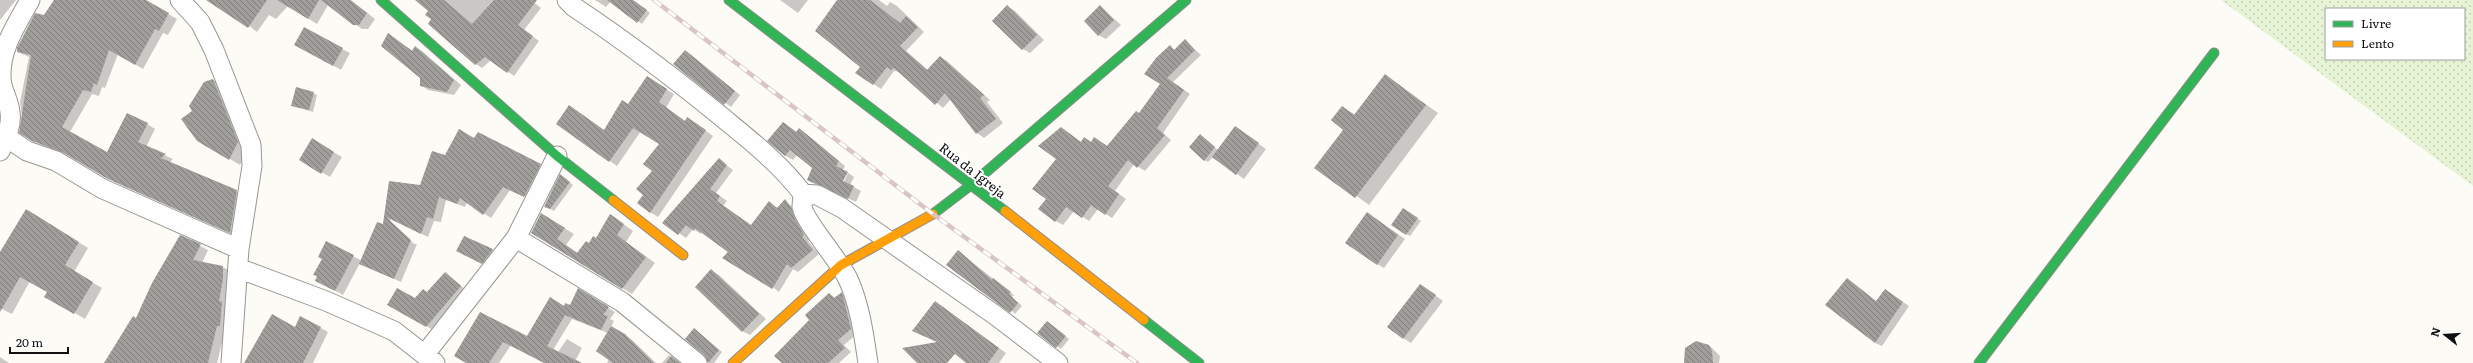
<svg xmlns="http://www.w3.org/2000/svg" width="2473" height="363" font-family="Literata,serif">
  <defs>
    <pattern id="park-dots" width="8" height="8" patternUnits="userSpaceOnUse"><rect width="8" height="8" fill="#e6f3d4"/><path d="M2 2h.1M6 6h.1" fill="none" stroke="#c4cfb5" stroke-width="1.8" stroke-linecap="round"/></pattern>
    <pattern id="building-back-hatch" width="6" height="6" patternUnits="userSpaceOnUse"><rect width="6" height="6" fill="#a09e9a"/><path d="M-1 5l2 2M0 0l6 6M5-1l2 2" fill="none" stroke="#817f7c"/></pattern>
  </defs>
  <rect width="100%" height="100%" fill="#fcfbf5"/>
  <!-- park -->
  <path fill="url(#park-dots)" fill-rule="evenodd" d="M2221,0H2473V186ZM2326,9H2464V59H2326Z"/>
  <!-- shadow -->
  <path fill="#0003" d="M0,0H16L0,20Z
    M55,0H144L177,19L168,35L163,33L143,69L118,54L105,88L102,87L99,96L92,94L70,132L108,153L147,124L155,129L146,147L173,159L169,163L245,196L238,237L117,183L70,156L32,140L22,118L20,102L29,57L18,52Z
    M217,0H351L375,19L368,29H362L328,5L317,24L288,6L276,19L269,15L257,32Z
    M417,0H531L541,8L524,30L539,41L514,76L491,60L482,68L476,64L464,43Z
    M595,0H612L606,7Z
    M780,0H808L798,13Z
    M838,0H879L887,6L890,2L897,6L924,32L906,51L928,70L940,57L947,61L990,100L987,102L1003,123L984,138L977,133L951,99L943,108L900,72L894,71L881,89L857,73L861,67Z
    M636,2L650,13L642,24L624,11Z
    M1007,6L1015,11L1044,40L1030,53L1023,49Z
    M1100,6L1121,25L1106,39L1098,35Z
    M395,39L413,51L415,47L422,51L461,85L454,95L428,90L421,85V78Z
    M1185,41L1201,55L1173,82L1190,94L1163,133L1171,140L1145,171L1134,164L1115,191L1126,199L1112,218L1098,209L1089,221L1074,211L1063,225L1056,221L1047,199L1081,142L1091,143L1095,138L1107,146L1140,114L1161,84L1170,47L1175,50Z
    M303,49H342L350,53L341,70Z
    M691,55L740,95L731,107L674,64Z
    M1385,75L1438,113L1369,205L1316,167L1345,129L1342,107L1356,115Z
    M647,78L674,94L666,108L685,121L695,123L713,136L658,217L650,212L645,195L660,144L641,131L617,166L557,124L569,106L605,131L629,105Z
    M213,80L224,86L248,149L240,165L198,140L194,112Z
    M313,93L317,95L313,112L293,106Z
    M0,110L3,120L0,128Z
    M784,123L797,132L806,134L845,166L843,170L842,186L848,173L854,177L850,185L861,191L856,202L815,183L813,168L797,155L793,160L786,156L769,141Z
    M1235,127L1266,149L1244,179L1213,157L1208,162L1204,160V138L1218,150Z
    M475,139L547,169L532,200L510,190L491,218L467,202L465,207L446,200L441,222L434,221L428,237L390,218L391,222L414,244H417L401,282L360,263L343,295L325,285L353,256L362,261L383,226L390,182L421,186L445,156Z
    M312,140L342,157L330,177L300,160Z
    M719,160L733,170L716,193L727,201L723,206L751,226L769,203L778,208L785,201L798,212L811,239L808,241L819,254L798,272L793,269L779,292L702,232L701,234L693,229L686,238L663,222Z
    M564,178L573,185L554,211L545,206Z
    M1407,211L1421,221L1410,236L1406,234Z
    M611,215L633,231L626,242L655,263L632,294L532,233L551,220L574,234L566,245L578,253L596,239Z
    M37,216L88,248L74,272L102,288L85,319L46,296L48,292L30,281L12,314L0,308V254Z
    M1375,218L1405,239L1384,268L1377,264Z
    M180,236L208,250L202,263L222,267L231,271L225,330L217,363H113Z
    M465,237L493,250L500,254L490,268L465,255Z
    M958,251L1014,295L1012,297L1022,306L1015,314Z
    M712,271L719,275L766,319L750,335L742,331Z
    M446,273L467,291L433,330L389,304L415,299L428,293Z
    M1847,279L1876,302L1891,294L1909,306L1882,346L1875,343Z
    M1421,285L1443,301L1411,343L1403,338Z
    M578,290L615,312L610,319L614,321L611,327L632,340L656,363H607L609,359L608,333L572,319L553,350L558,352L567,339L582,348L574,363H546L511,345L499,363H467L480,313L528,337L565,307L570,306Z
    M842,293L848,297L858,333L844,345L851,352L839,363H791L811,320L829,294L836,298Z
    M935,302L1006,353L999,363H968Z
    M301,317L328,332L313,363H245L295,329Z
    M1047,322L1069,339L1061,349L1038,333Z
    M698,332L722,352L714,363H709Z
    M1697,342L1711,347L1720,356L1719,363H1687Z
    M669,355L676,360L681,363H662Z
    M0,357L9,363H0Z"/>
  <!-- building -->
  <path fill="url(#building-back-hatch)" d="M54,0H146L169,13L159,31L155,29L135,65L109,50L97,85L94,83L91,92L83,90L62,127L107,152L127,113L148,123L138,142L166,154L161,158L237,190L230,233L108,179L62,152L32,141L19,133L31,55L17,52V48L35,13L44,15Z
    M206,0H267L248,28Z
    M277,0H319L308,19Z
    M321,0H350L367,13L359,25H353Z
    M415,0H444L472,24L494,0H537L518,25L533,36L507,73L485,57L475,65L428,24L431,19L425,15L428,11Z
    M607,0H633L647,10L637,23Z
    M837,0H870L900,23L906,16L918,27L900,46L927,70L940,56L984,95L980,98L996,119L976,134L945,93L935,105L894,68L891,70L887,67L873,85L855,73L860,67L815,31Z
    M1007,5L1037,35L1022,50L992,21Z
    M1100,5L1114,20L1098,36L1084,21Z
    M304,27L343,48L333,66L294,45Z
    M388,33L412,51L415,46L454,80L447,92L420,86V78L381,46Z
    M1185,39L1195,50L1167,78L1184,90L1157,128L1165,135L1137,168L1128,160L1108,186L1119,194L1105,215L1091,205L1082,218L1066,207L1055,222L1038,209L1046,199L1032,189L1056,159L1038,146L1061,127L1081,142L1084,137L1091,142L1094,137L1107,146L1136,111L1139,113L1160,84L1144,74L1156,58L1170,45L1174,50Z
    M685,50L735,91L724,105L673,64Z
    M1385,74L1426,105L1355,198L1314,168L1343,130L1331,120L1342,106L1354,115Z
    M647,76L667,89L659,102L685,121L687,117L706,130L650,213L637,203L643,195L636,189L652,171L643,164L659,144L633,128L609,162L556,124L569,105L604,130L622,100L628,104Z
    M213,79L238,142L229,160L197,141L181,119L192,111L189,106L204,82Z
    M296,87L314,92L309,110L291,106Z
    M783,122L796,132L799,128L839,161L836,166L848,172L843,181L854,186L848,199L807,180L812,168L790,150L785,156L767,141Z
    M1235,126L1259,143L1236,175L1212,157Z
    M459,129L474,138L478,132L541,164L524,197L503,187L483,215L460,198L457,204L439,197L433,219L427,217L421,234L386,217L411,240L394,279L359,264L377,222L383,224L389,181L420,185L432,151L445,155Z
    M1200,134L1215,147L1204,161L1189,147Z
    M312,138L334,152L321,174L299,160Z
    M719,158L727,165L710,189L720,196L717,201L751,225L769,201L777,208L785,199L791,207L795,219L804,235L802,237L813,250L791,268L787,264L772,289L722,258L728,252L695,228L694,231L686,225L678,235L662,223Z
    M560,174L570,182L550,209L544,207Z
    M1403,208L1418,218L1406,235L1391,225Z
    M26,209L79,242L65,265L93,282L74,314L44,297L47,292L20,277L0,312V252Z
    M1367,212L1398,235L1377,265L1345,243Z
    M541,213L565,228L557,239L577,253L586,241L589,243L593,236L596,238L610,214L624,224L617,235L646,257L622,289L531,233Z
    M180,235L201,244L193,260L223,266V279L219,301L222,302L220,326H217L208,363H104L133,316L136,318L152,283Z
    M464,236L493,249L482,264L456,251Z
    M326,241L354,255L335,291L315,281L317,276L313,275L322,259L318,257Z
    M958,250L992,280L993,278L1011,292L1009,294L1018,303L1010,313L946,265Z
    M711,269L759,314L742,332L695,287Z
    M445,272L461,286L426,327L387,305L397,288L415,298L423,289L427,292Z
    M1847,278L1876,301L1885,289L1903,302L1875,343L1825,305Z
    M1420,284L1436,295L1403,339L1387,327Z
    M578,288L609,307L603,315L608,316L601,330L565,315L547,346L582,363H544L503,342L489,363H466L454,356L480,312L527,336L550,297L564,306L565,303L570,305Z
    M842,292L851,329L838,340L845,348L828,363H782L774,356L809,320L805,315L829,293L834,298Z
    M935,301L999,348L988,363H966L955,354L947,363H917L902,348L937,342L912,331Z
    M272,314L295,327L300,316L321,327L303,363H244Z
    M1047,321L1066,336L1056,348L1037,333Z
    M611,326L625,334L654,363H613L596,351Z
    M694,328L719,350L708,363L704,355L685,339Z
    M1696,341L1709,345L1712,351L1713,363H1684L1685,348Z
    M671,356L680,363H666Z"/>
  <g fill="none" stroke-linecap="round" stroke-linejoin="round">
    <defs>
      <path id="street" d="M180,0L200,22L214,50L251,145L252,166L239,249L231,363
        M567,0L574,7C624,40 670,75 717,113C747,138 779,162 803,194C803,198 802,203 802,207C805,222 839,260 848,279C860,305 864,336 868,363
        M6,137L27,151L56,161L103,189L239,249
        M0,151C6,138 12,126 10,112C9,100 1,90 1,77C0,48 17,24 30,0
        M803,194L817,195L842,208L995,315L1058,363
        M516,238L622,302L697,363
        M238,268L326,301L394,331L435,363
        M425,354L516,238L557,156"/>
      <path id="fast" d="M381,0L557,156L613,200
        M729,0L1005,211
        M933,214L971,185L1186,0
        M1144,320L1199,363
        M1979,363L2214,53"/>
      <path id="slow" d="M613,200L683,255
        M1005,211L1144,320
        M733,363L841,265L933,214"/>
    </defs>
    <!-- street casing -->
    <use href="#street" stroke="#969693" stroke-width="21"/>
    <!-- fast casing -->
    <use href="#fast" stroke="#8d8c8a" stroke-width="11"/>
    <!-- slow casing -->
    <use href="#slow" stroke="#8d8c8a" stroke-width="11"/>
    <!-- street -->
    <use href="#street" stroke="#fffefe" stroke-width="19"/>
    <!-- fast -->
    <use href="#fast" stroke="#30b455" stroke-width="9"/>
    <!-- slow -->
    <use href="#slow" stroke="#ff9f0a" stroke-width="9"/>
    <defs>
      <path id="rail" d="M654,0L933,214L1137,363"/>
    </defs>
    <!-- rail casing -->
    <use href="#rail" stroke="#d9c5c5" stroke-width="4.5"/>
    <!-- rail -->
    <use href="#rail" stroke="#fff" stroke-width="3" stroke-dasharray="9" stroke-linecap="butt"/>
  </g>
  <g text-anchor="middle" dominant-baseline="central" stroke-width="4" stroke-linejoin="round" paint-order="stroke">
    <!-- street labels -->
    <g font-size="13" fill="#101010" stroke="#fff">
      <text transform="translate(973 170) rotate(38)">Rua da Igreja</text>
    </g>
  </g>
  <!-- legend -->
  <rect x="2325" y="8" width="140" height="52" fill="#ffffff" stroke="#9f9f9f"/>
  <rect x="2333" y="21" width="20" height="6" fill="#30b455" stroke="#9f9f9f"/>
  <text x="2361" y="28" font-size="12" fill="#101010">Livre</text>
  <rect x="2333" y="41" width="20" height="6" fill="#ff9f0a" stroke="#9f9f9f"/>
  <text x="2361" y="48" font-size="12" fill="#101010">Lento</text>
  <!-- north arrow -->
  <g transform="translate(2445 335) rotate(287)" stroke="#ffffff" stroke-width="3" paint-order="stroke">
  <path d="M0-3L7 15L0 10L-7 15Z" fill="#101010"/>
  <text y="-6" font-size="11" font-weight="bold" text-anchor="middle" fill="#101010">N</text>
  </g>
  <!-- scale -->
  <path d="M10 347v6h58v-6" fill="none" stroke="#101010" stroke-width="2"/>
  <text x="16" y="347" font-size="12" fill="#101010" stroke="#ffffff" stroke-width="3" paint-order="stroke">20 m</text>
</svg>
